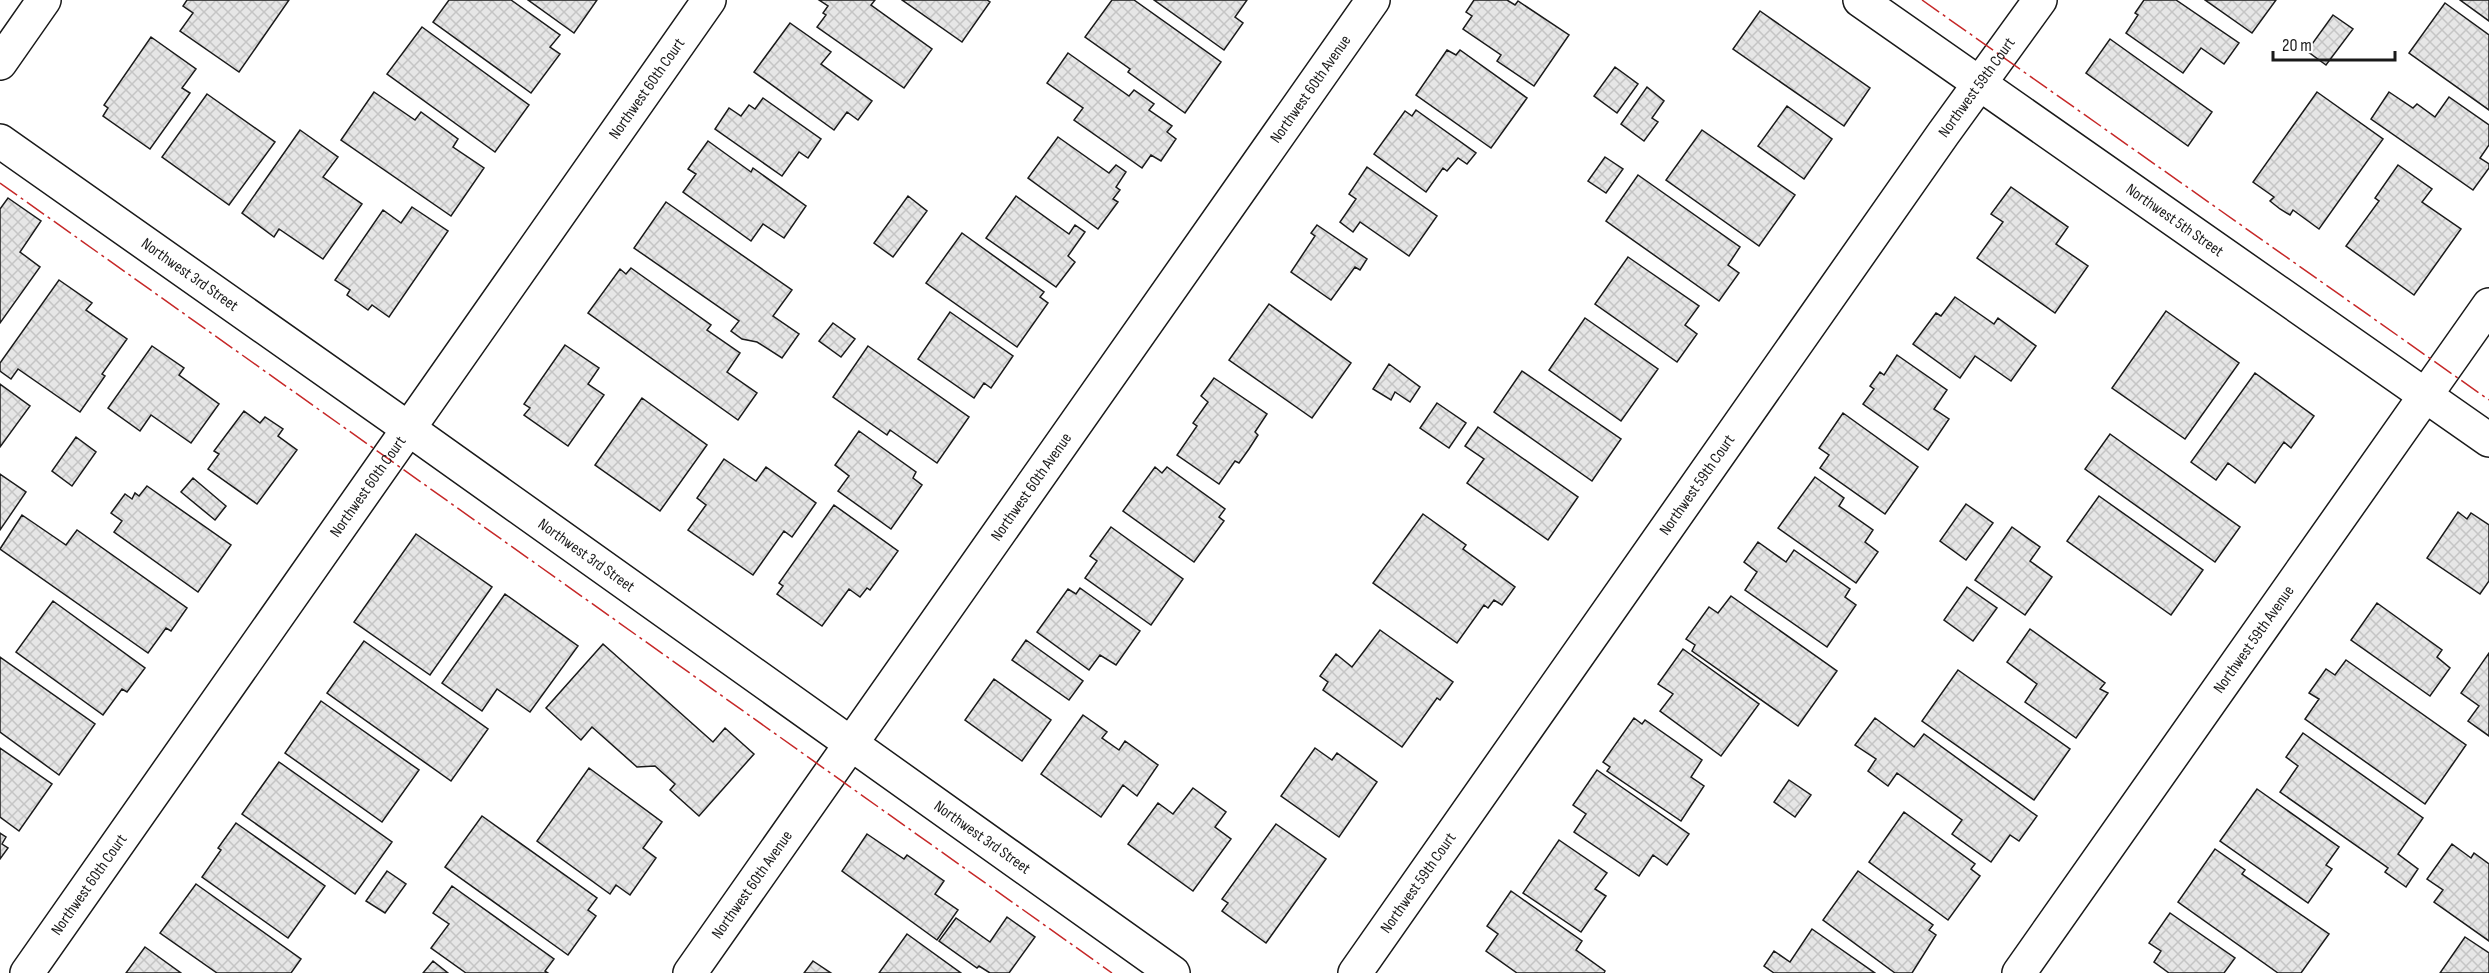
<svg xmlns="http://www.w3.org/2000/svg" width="2489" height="973" font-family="'Sofia Sans Condensed',sans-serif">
  <defs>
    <pattern id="building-cross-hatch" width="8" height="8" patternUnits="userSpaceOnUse" patternTransform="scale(1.5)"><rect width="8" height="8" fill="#e6e6e6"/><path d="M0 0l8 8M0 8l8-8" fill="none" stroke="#c5c5c5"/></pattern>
  </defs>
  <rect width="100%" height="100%" fill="#fff"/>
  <!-- building -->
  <path fill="url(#building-cross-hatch)" stroke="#1a1a1a" stroke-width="1.5" d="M187,0H289L239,72L180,31L193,13L183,6Z
    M449,0H511L560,35L550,47L560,54L531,93L433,22Z
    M528,0H597L574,33Z
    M819,0H875L871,5L932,49L904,88L817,27L826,15L823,13L828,6Z
    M902,0H987L990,2L962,42Z
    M1112,0H1134L1221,62L1185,113L1128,72L1130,69L1085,37Z
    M1154,0H1247L1235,17L1243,23L1224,50Z
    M1474,0H1507L1515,5L1518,1L1569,35L1534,86L1497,61L1501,55L1463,29L1472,16L1466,12Z
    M2176,0L2239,43L2224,64L2201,48L2183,73L2126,33L2138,15L2135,13L2144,0Z
    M2205,0H2276L2252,33Z
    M2460,0H2489V21Z
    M2445,3L2489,35V110L2409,53Z
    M1760,11L1870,88L1844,126L1733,49Z
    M2333,15L2353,29L2326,65L2307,51Z
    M790,23L831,52L821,64L872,101L858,120L847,112L834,130L754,72Z
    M422,27L529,105L495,152L387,74Z
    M151,37L196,69L182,88L190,93L150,149L103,116L108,108L104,105Z
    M2110,39L2212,112L2188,146L2086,73Z
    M1447,50L1456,55L1460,50L1527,98L1491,148L1416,95Z
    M1068,53L1129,96L1134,90L1154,104L1149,110L1172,126L1167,132L1176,139L1161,161L1151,155L1142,168L1074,120L1083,108L1047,83Z
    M1615,67L1638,84L1617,113L1594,96Z
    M1647,87L1664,101L1652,118L1658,122L1644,141L1621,124Z
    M374,92L415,120L421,112L458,139L453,147L484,168L451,216L341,140Z
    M2317,92L2383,139L2319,229L2293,210L2290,215L2280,209L2270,201L2274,197L2253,182Z
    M2389,92L2413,108L2417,104L2435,117L2449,97L2489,125V145L2480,158L2489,164V168L2473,190L2371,119Z
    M207,94L275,142L229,205L162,157Z
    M763,98L821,139L808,158L799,152L782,176L715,129L729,108L741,116L749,105L755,109Z
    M1787,106L1832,139L1804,179L1758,146Z
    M1416,110L1476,153L1467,164L1458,158L1447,171L1443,168L1426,192L1374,154L1405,111L1412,116Z
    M300,130L338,157L323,177L362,204L323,259L279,229L274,237L242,213Z
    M1702,130L1795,195L1759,246L1666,180Z
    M1058,137L1109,173L1116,165L1126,172L1116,187L1120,190L1113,199L1118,202L1098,229L1028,178Z
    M708,141L751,172L753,168L806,206L784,238L763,224L751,241L683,192L696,174L688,169Z
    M1605,157L1623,169L1606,193L1588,181Z
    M2398,165L2432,189L2422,202L2461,229L2414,295L2346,246L2379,201L2375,198Z
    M1367,167L1437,216L1409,256L1360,222L1353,232L1340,222L1356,199L1349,194Z
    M1638,175L1740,247L1728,265L1739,273L1719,301L1606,221Z
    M2011,187L2068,227L2056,244L2088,266L2055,313L1977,258L2003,222L1991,214Z
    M908,196L927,211L893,257L874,243Z
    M1016,196L1069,234L1075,225L1085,232L1068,256L1075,262L1056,287L986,238Z
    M8,198L41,221L20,252L40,267L0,323V209Z
    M666,202L792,290L773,316L799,334L782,358L757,342L742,339L731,331L739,321L634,248Z
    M412,207L448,231L389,317L372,305L368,310L347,295L350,290L335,280L383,210L401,223Z
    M1317,225L1367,259L1360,270L1355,267L1331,300L1291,272L1315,236L1311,233Z
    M962,233L1044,292L1040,297L1048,303L1017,347L926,283Z
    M1628,257L1699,306L1685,325L1697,334L1677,362L1595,304Z
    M631,268L711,325L707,330L740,353L727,372L757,393L738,420L588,313L620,269L626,274Z
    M59,280L92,303L86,310L127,339L102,374L105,376L80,412L18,369L11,379L0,371V363Z
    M1955,297L1994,324L1998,318L2036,346L2011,381L1975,356L1960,378L1913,344L1936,313L1941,316Z
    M1269,304L1351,363L1312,418L1229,360Z
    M2166,311L2239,363L2185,439L2112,388Z
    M950,312L1013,356L991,388L984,383L974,398L918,359Z
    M1585,318L1658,369L1621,421L1549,370Z
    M833,323L855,339L841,357L819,341Z
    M565,345L599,368L588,384L604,395L568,446L524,415L530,408L524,404Z
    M152,346L184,368L179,375L219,404L191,443L151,415L140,431L108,408Z
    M868,346L969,417L937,463L890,430L887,435L833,397Z
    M1897,355L1947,390L1934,409L1949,419L1928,450L1863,404L1874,389L1870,386L1880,372L1884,375Z
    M1389,364L1420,387L1410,402L1395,392L1391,400L1373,389Z
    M1522,371L1621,439L1592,481L1494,412Z
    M2255,373L2314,416L2291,448L2284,442L2255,483L2228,463L2216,480L2191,462Z
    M1214,378L1267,414L1255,432L1258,435L1249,449L1239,463L1235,461L1219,484L1177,455L1197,426L1193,423L1208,402L1201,396Z
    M0,384L30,406L0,447Z
    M642,398L707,445L660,511L595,465Z
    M1437,403L1466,423L1449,448L1420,428Z
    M244,411L260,423L265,417L283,429L278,436L297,450L257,504L208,469L219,454L214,451Z
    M1843,413L1918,467L1885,514L1820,468L1829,455L1819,448Z
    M1478,427L1578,497L1548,540L1467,483L1484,459L1465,446Z
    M859,431L916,472L913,478L922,485L891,529L838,491L849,476L835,465Z
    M2110,434L2240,527L2215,562L2085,469Z
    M76,437L96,452L72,486L52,471Z
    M724,459L756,481L766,467L816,503L792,537L784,531L753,575L688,530L706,505L697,498Z
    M1155,467L1162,473L1167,467L1225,509L1219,517L1224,521L1194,562L1123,511Z
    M0,474L26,492L0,530Z
    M1815,477L1844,498L1839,506L1873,530L1865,542L1878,552L1856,583L1778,528Z
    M193,478L226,506L215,520L181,492Z
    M147,486L231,545L198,592L114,532L122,521L111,513L125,494L132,499L135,493L139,496Z
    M2099,496L2203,570L2171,615L2067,541Z
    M1966,504L1993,523L1966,560L1940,541Z
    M834,505L898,551L870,590L867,588L860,597L849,589L822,626L777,594L783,586L779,583Z
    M2458,512L2467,519L2471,513L2489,525V581L2480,594L2427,558Z
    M1423,514L1466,545L1463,549L1515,587L1502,605L1494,600L1488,608L1484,605L1457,643L1373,583Z
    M22,515L66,545L77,530L187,608L171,631L166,628L148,653L0,549Z
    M1111,527L1183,579L1151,625L1085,578L1097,561L1090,556Z
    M2012,527L2040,547L2030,561L2052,577L2025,615L1975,580Z
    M416,534L492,587L430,675L354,622Z
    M1758,542L1786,562L1794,550L1850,589L1845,597L1856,605L1827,647L1745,590L1757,572L1744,562Z
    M1967,587L1997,608L1973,641L1944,620Z
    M1080,588L1140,631L1116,665L1100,655L1089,670L1037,632L1068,589L1076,594Z
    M505,594L578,646L530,712L497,689L482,711L442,683Z
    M1731,596L1837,671L1798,726L1692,651L1695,645L1686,639L1709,607L1718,613Z
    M53,601L145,668L127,692L122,689L103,715L16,652Z
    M2377,603L2442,650L2437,657L2450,668L2430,696L2351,640Z
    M2030,629L2105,683L2100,689L2108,693L2076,738L2025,702L2037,684L2007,662Z
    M1380,630L1453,682L1440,700L1437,698L1402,747L1323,690L1328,682L1320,676L1336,654L1352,667Z
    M1026,640L1083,681L1069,700L1012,660Z
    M364,641L488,729L451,781L327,693Z
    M603,644L713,742L725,728L754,754L699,816L670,790L675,784L655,766L637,767L592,727L581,740L546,708Z
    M1683,649L1759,704L1721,756L1660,711L1673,694L1658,684Z
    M2489,653V736L2468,721L2479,706L2461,693Z
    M0,657L95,724L59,775L0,732Z
    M2346,660L2466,745L2425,804L2305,719L2319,699L2309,693L2326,669L2335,675Z
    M1958,670L2070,749L2034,800L1922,721Z
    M994,679L1051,720L1022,761L965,720Z
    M321,701L419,770L382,822L285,753Z
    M1083,715L1107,732L1102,738L1119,750L1125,741L1158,765L1137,796L1123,785L1101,817L1041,774Z
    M1634,718L1642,724L1645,720L1702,760L1691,777L1704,786L1681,821L1607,771L1610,767L1603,762Z
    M1875,718L1914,747L1924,734L2037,816L2019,841L2010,835L1991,862L1952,834L1962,820L1897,773L1888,786L1868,771L1876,759L1855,745Z
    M2303,733L2423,818L2398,854L2418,869L2406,887L2385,872L2388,868L2280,792L2298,766L2286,757Z
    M0,748L52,784L19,831L0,817Z
    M1315,748L1332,760L1337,753L1377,782L1339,837L1281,796Z
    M279,762L392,842L355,894L242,814Z
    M589,768L662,822L643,848L656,858L630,895L616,885L610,894L537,841Z
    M1597,770L1689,834L1667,865L1653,855L1639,876L1574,832L1586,814L1573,805Z
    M1789,780L1811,795L1795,817L1774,802Z
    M1193,788L1226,812L1215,827L1231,839L1193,891L1128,844L1158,803L1173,814Z
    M2257,789L2339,847L2326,865L2332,869L2308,903L2220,841Z
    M1904,812L1975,864L1971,869L1980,876L1948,920L1869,862Z
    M482,816L597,898L588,910L596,916L568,955L445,867Z
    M236,823L325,886L288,938L202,877L221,850L218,848Z
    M1276,824L1326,859L1266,943L1222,911L1228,903L1222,899Z
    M0,833L6,837L2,844L8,848L0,859Z
    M867,834L904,859L907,855L944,881L935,894L958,910L937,940L842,871Z
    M1559,840L1607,873L1595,889L1606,896L1581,932L1523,893Z
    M2452,844L2471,858L2474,853L2489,864V941L2434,902L2443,890L2427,879Z
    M2215,849L2245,870L2242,874L2329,934L2301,973H2278L2178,902Z
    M387,871L406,884L385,913L366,901Z
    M1858,871L1933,925L1929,930L1936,935L1912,973H1895L1823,920Z
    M196,884L301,959L291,973H217L160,933Z
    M452,886L554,959L545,971L548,973H466L431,948L449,924L433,913Z
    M1511,891L1582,941L1576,950L1605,971L1604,973H1517L1486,951L1498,934L1487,926Z
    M2170,913L2235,958L2224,973H2169L2154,962L2161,951L2149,943Z
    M1007,917L1035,937L1009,973H990L979,966L977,968L939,941L956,918L990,942Z
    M1812,929L1875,973H1774L1764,966L1774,951L1790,962Z
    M907,934L961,973H879Z
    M2465,937L2489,953V973H2440Z
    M145,947L181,973H126Z
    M433,961L448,973H423Z
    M813,961L831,973H804Z"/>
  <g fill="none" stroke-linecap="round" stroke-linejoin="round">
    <defs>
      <g id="street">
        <path id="s1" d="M1860,0L2489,440"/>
        <path d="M0,63L44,0"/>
        <path id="s2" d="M0,141L409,429L1173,973"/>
        <path id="s3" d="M27,973L709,0"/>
        <path id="s4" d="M690,973L1373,0"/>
        <path id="s5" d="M1355,973L1943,134L2040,0"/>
        <path id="s6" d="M2019,973L2489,305"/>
      </g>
    </defs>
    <!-- street casing -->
    <use href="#street" stroke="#1a1a1a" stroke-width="36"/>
    <!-- street -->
    <use href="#street" stroke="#fff" stroke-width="33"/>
    <!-- power -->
    <path stroke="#c62828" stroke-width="1.5" stroke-dasharray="21 4.5 3 4.5" stroke-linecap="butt" d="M1922,0L2489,400
      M0,183L1112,973"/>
  </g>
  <g text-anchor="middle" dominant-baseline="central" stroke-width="4.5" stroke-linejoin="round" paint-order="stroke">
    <!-- street labels -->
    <g font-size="16" fill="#1a1a1a" stroke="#fff">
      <text stroke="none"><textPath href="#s5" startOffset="1082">Northwest 59th Court</textPath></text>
      <text stroke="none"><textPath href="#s3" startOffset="1080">Northwest 60th Court</textPath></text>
      <text stroke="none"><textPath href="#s4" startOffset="1080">Northwest 60th Avenue</textPath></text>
      <text stroke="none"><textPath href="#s1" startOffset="384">Northwest 5th Street</textPath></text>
      <text stroke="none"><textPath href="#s2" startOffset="232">Northwest 3rd Street</textPath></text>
      <text stroke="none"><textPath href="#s4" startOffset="594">Northwest 60th Avenue</textPath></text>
      <text stroke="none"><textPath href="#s5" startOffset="596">Northwest 59th Court</textPath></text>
      <text stroke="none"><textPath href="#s3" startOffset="594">Northwest 60th Court</textPath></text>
      <text stroke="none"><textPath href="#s2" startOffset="718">Northwest 3rd Street</textPath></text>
      <text stroke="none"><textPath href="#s6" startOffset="408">Northwest 59th Avenue</textPath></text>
      <text stroke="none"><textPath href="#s2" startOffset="1204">Northwest 3rd Street</textPath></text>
      <text stroke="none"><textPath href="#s3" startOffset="108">Northwest 60th Court</textPath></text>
      <text stroke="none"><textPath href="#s4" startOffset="108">Northwest 60th Avenue</textPath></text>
      <text stroke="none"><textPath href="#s5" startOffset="110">Northwest 59th Court</textPath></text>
    </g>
  </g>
  <!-- scale -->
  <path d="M2273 51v9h122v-9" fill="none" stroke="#1a1a1a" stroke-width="3"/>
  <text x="2282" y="51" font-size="18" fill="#1a1a1a" stroke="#ffffff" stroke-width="4.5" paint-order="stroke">20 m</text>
</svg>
